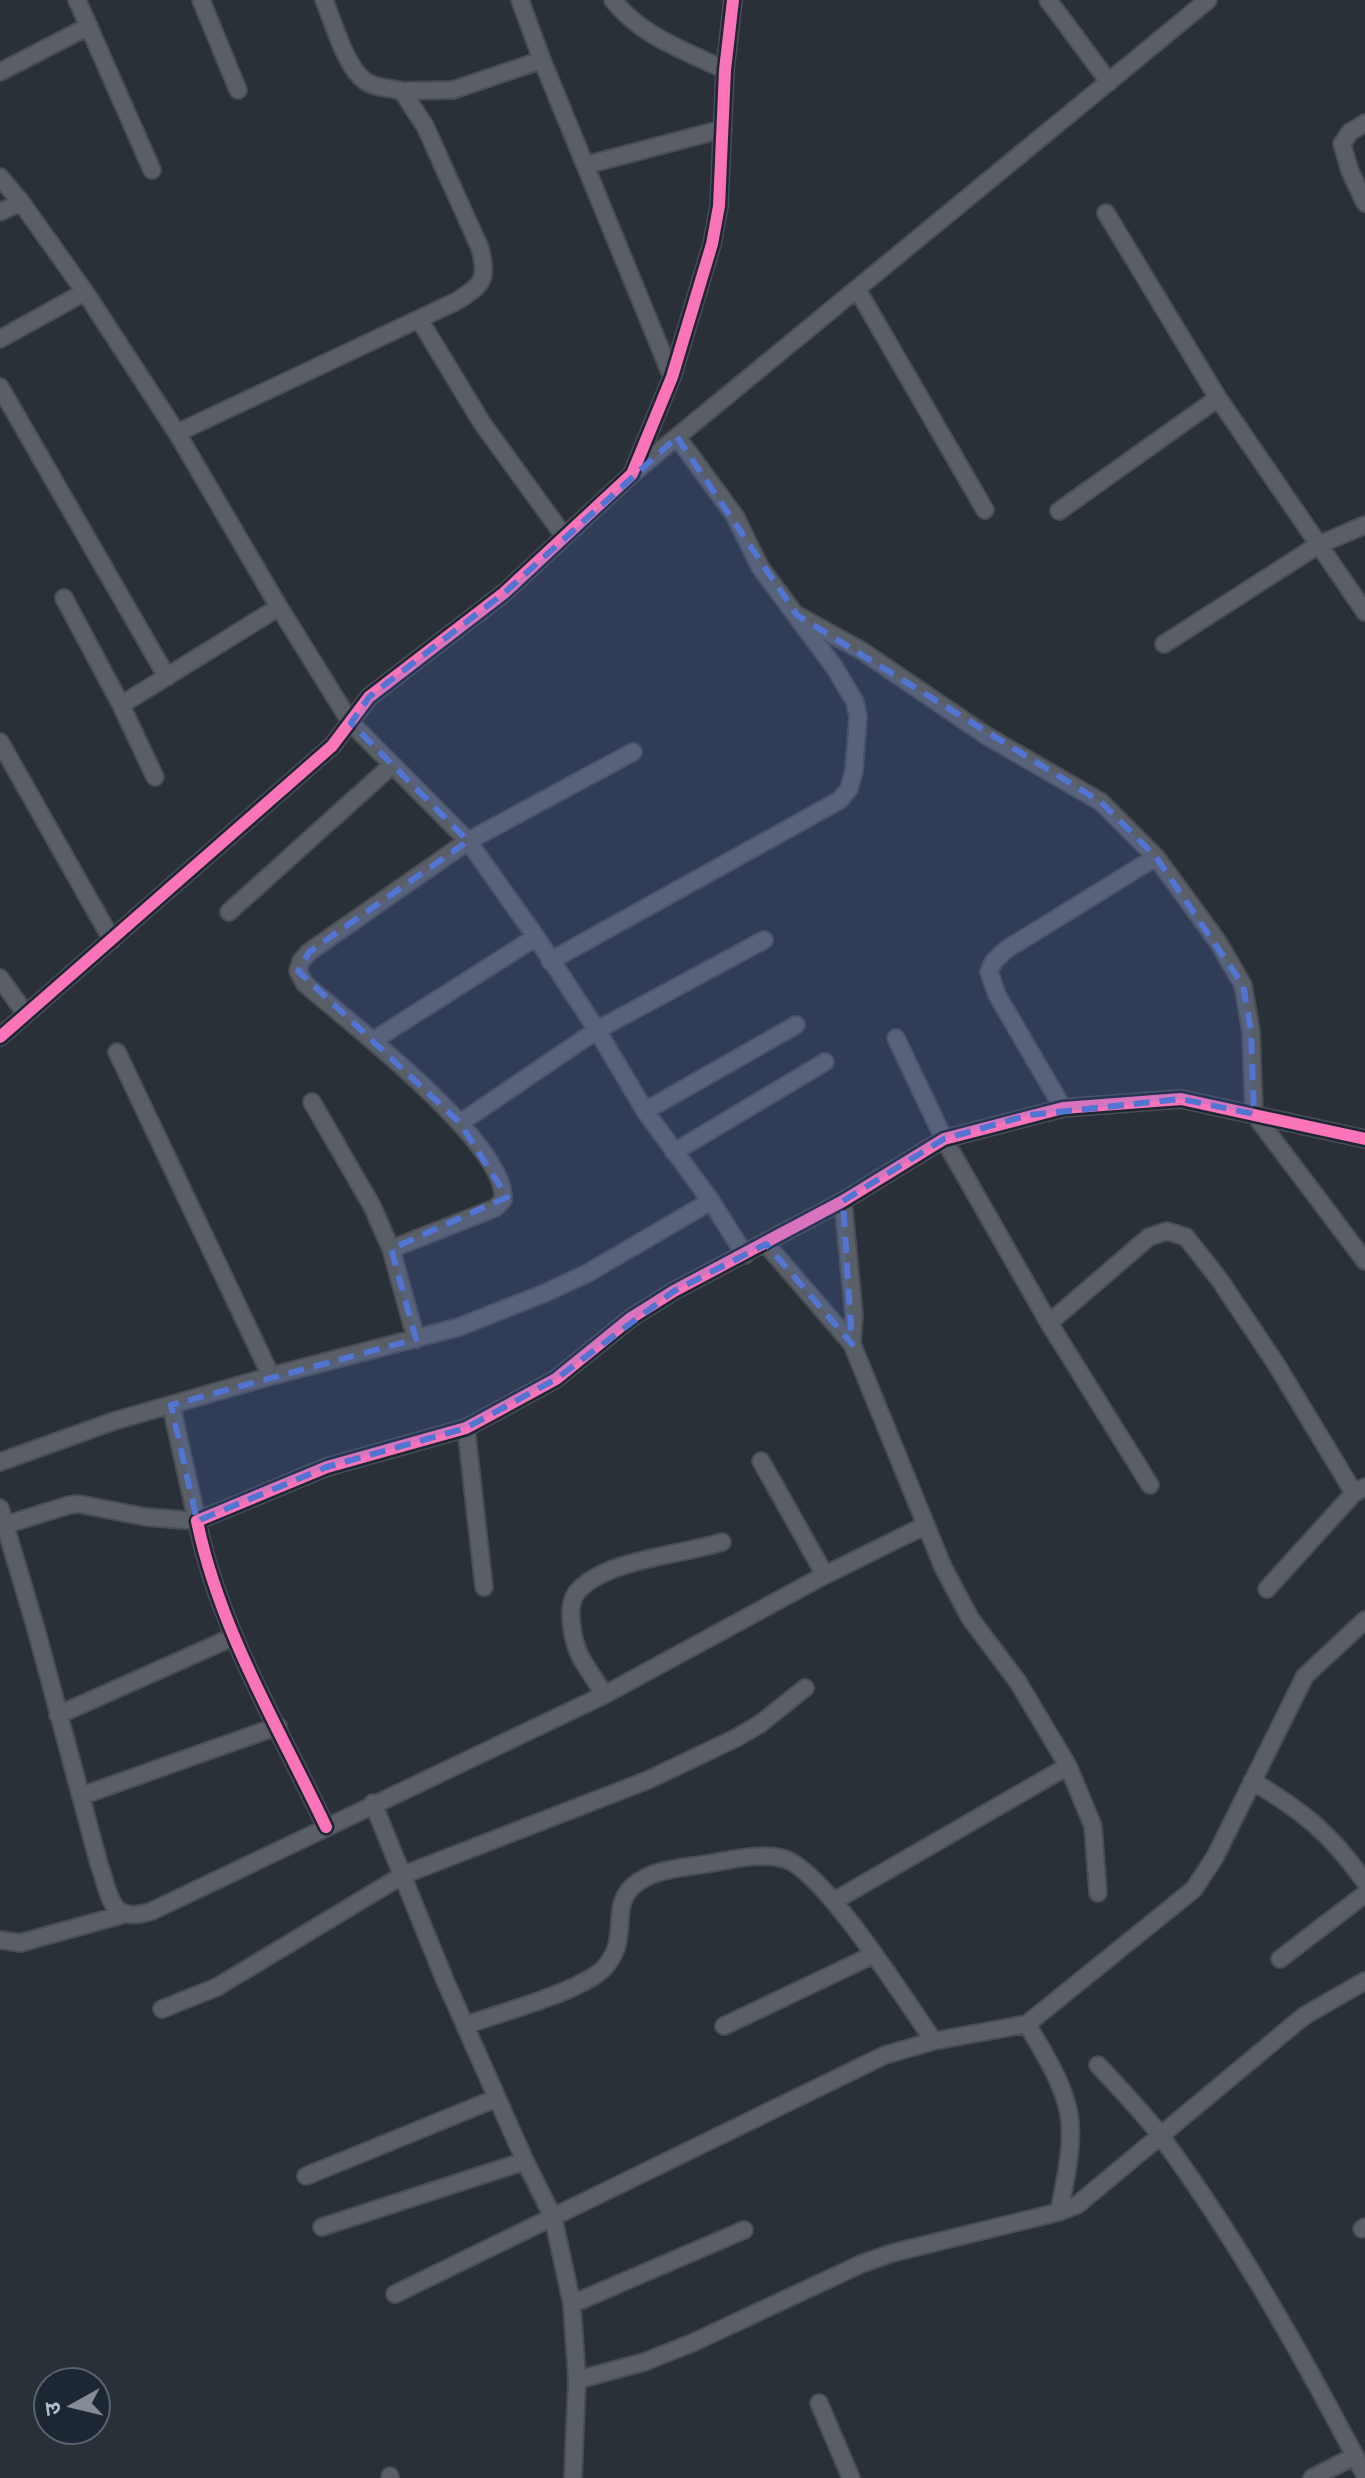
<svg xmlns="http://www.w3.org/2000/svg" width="1365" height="2478" font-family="'Roboto Condensed','Noto Sans Devanagari',sans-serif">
  <rect width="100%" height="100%" fill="#2a3038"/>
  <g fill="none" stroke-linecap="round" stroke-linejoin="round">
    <defs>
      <path id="minor" d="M77,0L152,170
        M201,0L238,90
        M324,0C333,21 346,68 365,81C375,88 391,88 402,91
        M520,0L542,60
        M613,0C641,36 684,50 725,70
        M1048,0L1109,82
        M0,72L89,26
        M1365,123L1350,132L1342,144L1350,171L1365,203
        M586,165L723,129
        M0,177L21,202L0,212
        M21,202L85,292L177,433L279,607L351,723L468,841L536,937L597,1030L645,1111L711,1201L745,1255
        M1106,213L1218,398L1365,612
        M857,289L985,510
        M419,319L482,423L564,536
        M0,339L85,292
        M0,387L167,677
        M177,433L457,301C483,284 488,280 480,248L425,126L402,91L453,90L542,60L672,377
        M633,473L1208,0
        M1059,511L1218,398
        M64,598L121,705L155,777
        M797,615L862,651L987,736L1101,802L1156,857L1218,942L1243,985L1251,1031L1254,1114L1365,1261
        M1164,644L1318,545L1365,525
        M121,705L279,607
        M0,742L112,940
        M229,912L392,765
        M550,961L840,800L849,789L854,771L858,717L855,702L835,668L760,567L735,516L677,437
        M0,978L25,1013
        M0,1037L332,746L369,697L504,593L632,474L672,377L712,244L719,206L725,70L733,0
        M896,1038L944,1139L1049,1323L1150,1485
        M374,1040L536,937
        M117,1052L271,1376
        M312,1102L372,1206L391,1249L416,1339
        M1063,1108L997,995L989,972L994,961L1007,949L1156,857
        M645,1111L796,1025
        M460,1123L597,1030L764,940
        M674,1152L825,1062
        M843,1201L854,1315L852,1344
        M766,1244L852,1344L943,1567L970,1618L1018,1682L1068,1766L1093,1826L1098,1893
        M391,1249L495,1208L503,1200C508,1144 348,1021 305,984L298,971L301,961L309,952L468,841L633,752
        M1049,1323L1149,1237L1167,1231L1186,1237L1219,1279L1276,1364L1354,1493
        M466,1428L484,1587
        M761,1461L825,1575
        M0,1462L114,1421L271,1376L459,1327L545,1293L588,1273L711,1201
        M0,1508L36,1629L99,1864C111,1897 109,1925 152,1911L604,1695L825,1575L926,1525
        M5,1525L69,1505L79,1504L146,1517L197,1521L171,1405
        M1267,1589L1354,1493L1365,1487
        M604,1695C597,1682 588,1670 581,1658C573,1642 565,1607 577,1592C605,1559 682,1555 722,1542
        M58,1715L233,1637
        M1252,1781C1303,1811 1331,1834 1365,1882
        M81,1796L278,1726
        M373,1803L444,1978L525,2161L553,2217L572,2304L577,2380L573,2478
        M326,1827C279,1728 219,1629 197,1521L327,1467L466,1428L556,1379L631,1318L674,1291L843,1201L944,1139L1063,1108L1181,1099L1365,1139
        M834,1901L1068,1766
        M0,1940L20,1943L121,1915
        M1280,1959L1365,1894
        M162,2009L217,1987L403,1875L648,1780L736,1738L760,1724L805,1688
        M1027,2024C1043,2052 1063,2082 1069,2114C1074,2146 1065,2181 1059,2212
        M466,2025C503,2012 567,1995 597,1974C605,1969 611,1960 615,1951C624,1930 614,1904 632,1887C651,1869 681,1868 706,1864C731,1860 760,1852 785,1859C825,1872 906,2002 934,2041
        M724,2026L873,1955
        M1098,2065C1120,2089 1144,2113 1163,2139C1240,2244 1305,2360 1365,2475
        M306,2176L497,2098
        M322,2227L525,2161
        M1362,2229L1365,2227
        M395,2294L885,2055L934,2041L1027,2024L1194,1889L1215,1857L1305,1676L1365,1620
        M572,2304L744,2230
        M577,2380L644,2362L692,2343L861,2264L892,2253L1059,2212L1077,2205L1304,2016L1365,1981
        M819,2403L851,2478
        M390,2476V2478
        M1312,2478L1355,2456"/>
    </defs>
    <!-- minor casing -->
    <use href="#minor" stroke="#484c53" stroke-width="20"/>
    <!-- minor -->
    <use href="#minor" stroke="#5a5e66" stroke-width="16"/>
    <defs>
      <path id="cycleway" d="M0,1037L332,746L369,697L504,593L632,474L672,377L712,244L719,206L725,70L733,0
        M326,1827C279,1728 219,1629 197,1521L327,1467L466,1428L556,1379L631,1318L674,1291L843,1201L944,1139L1063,1108L1181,1099L1365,1139"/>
    </defs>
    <!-- cycleway casing -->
    <use href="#cycleway" stroke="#1d2633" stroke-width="17"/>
    <!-- cycleway -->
    <use href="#cycleway" stroke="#fb73b8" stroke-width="12"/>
  </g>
  <!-- marked area -->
  <path fill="#5274d3" fill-opacity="0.2" stroke="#5274d3" stroke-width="6" stroke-dasharray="16 10" stroke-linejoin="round" d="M677,437L797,615L1101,802L1156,857L1243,985L1251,1031L1254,1114L1181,1099L1029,1115L944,1139L843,1201L852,1344L766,1244L674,1291L556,1379L466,1428L327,1467L197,1521L171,1405L416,1339L391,1249L507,1197L460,1123L298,971L309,952L468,841L351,723L369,697L504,593Z"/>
  <!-- north arrow -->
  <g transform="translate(72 2406) rotate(262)"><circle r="38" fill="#1d2633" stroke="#59626f" stroke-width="2"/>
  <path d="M0-6L14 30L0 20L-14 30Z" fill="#848b96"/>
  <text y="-12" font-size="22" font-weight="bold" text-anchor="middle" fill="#b4bcc9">उ</text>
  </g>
</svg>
